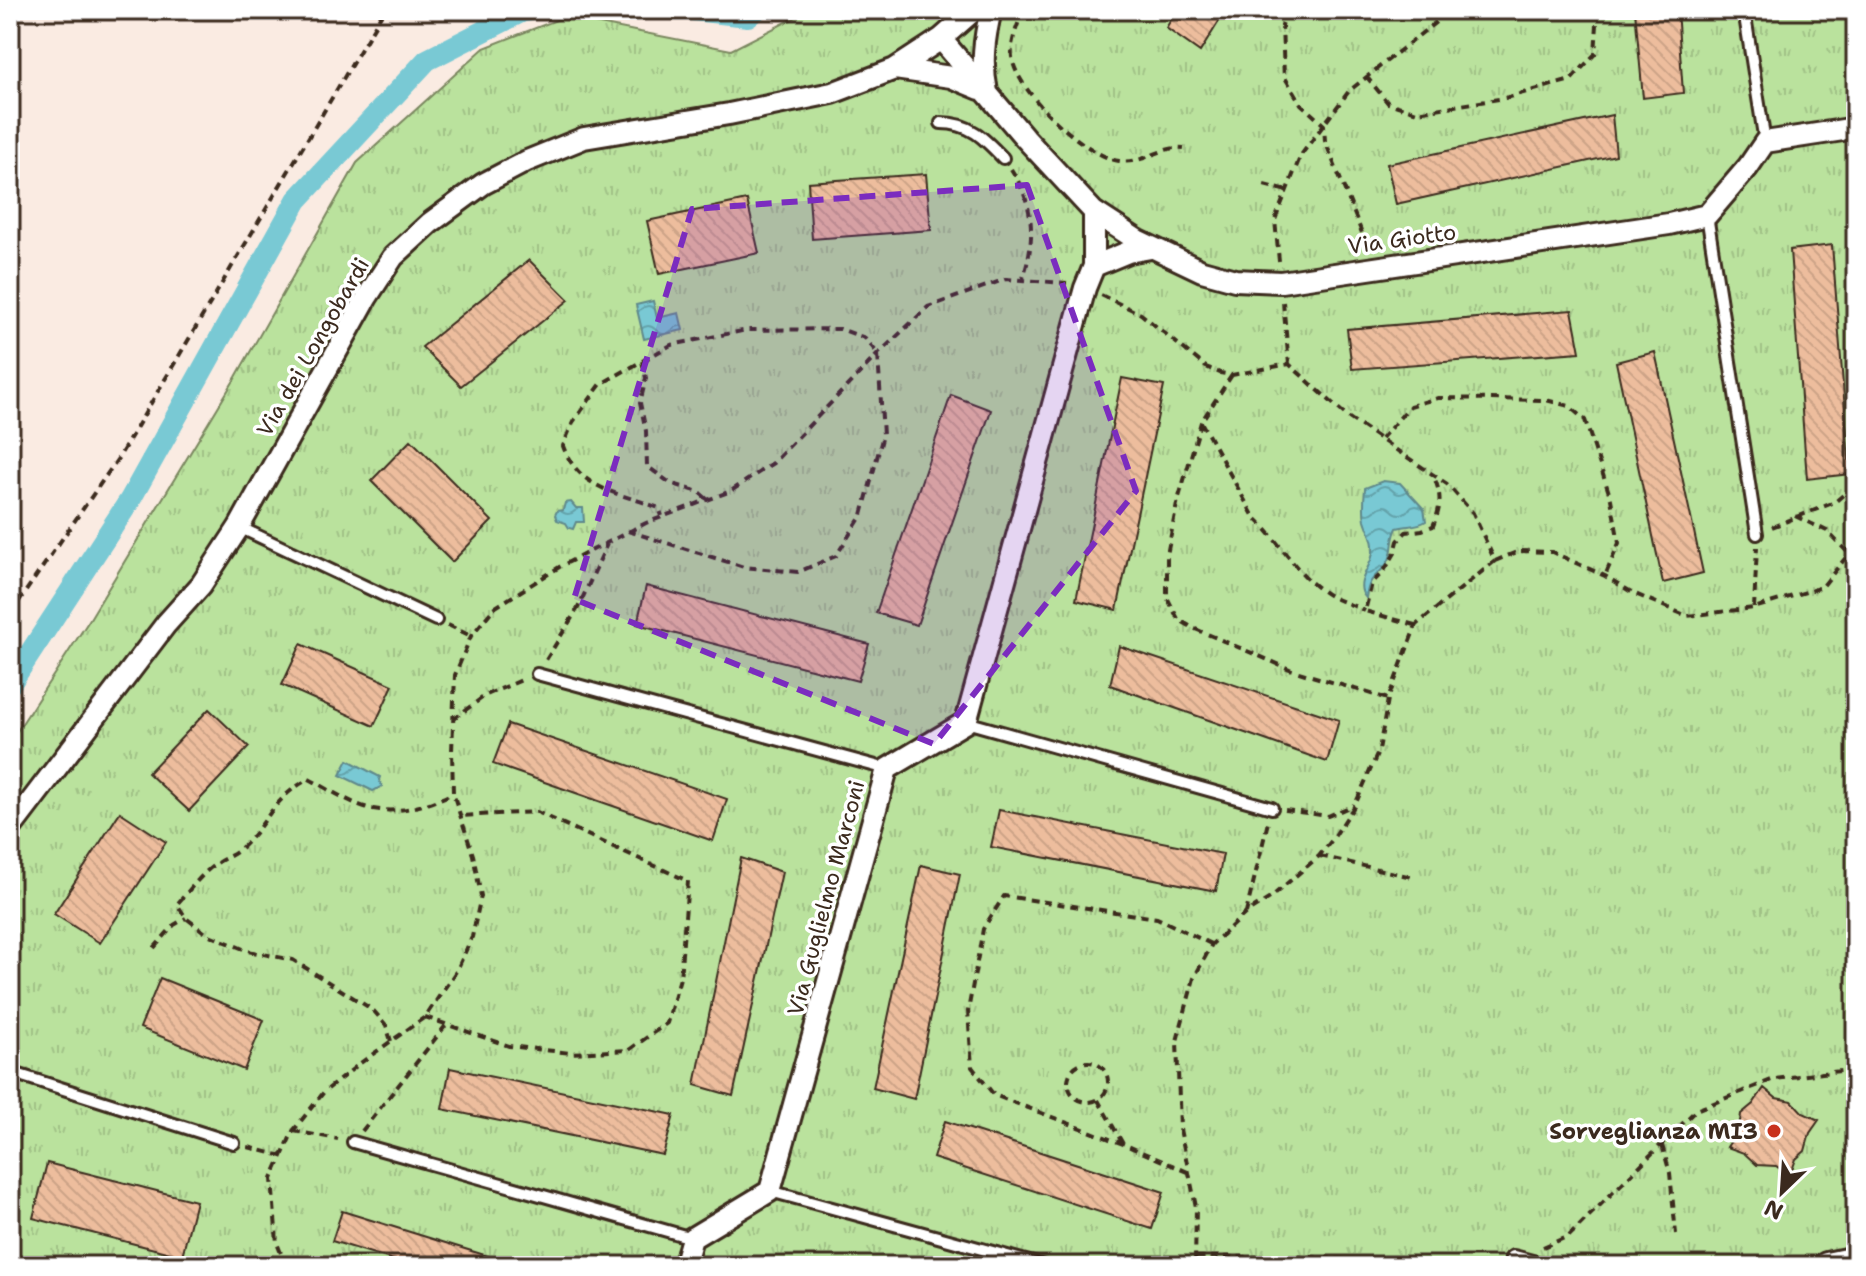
<svg xmlns="http://www.w3.org/2000/svg" width="1866" height="1276" font-family="'Shantell Sans',sans-serif">
	<defs>
		<pattern id="park-tufts" width="24" height="20" patternUnits="userSpaceOnUse" patternTransform="scale(2)"><rect width="24" height="20" fill="#bae29d"/><path d="M3 7l-1-3M5 7V3M7 7l1-3M15 17l-1-3M17 17v-4M19 17l1-3" fill="none" stroke="#a1c287"/></pattern>
		<pattern id="water-waves" width="16" height="10" patternUnits="userSpaceOnUse" patternTransform="scale(2)"><rect width="16" height="10" fill="#79c9d4"/><path d="M0 5q4-4 8 0t8 0" fill="none" stroke="#64a3ab"/></pattern>
		<pattern id="building-back-hatch" width="6" height="6" patternUnits="userSpaceOnUse" patternTransform="scale(2)"><rect width="6" height="6" fill="#edbd9d"/><path d="M-1 5l2 2M0 0l6 6M5-1l2 2" fill="none" stroke="#cca387"/></pattern>
	</defs>
	<rect width="100%" height="100%" fill="#faebe2"/>
	<filter id="ink" filterUnits="userSpaceOnUse"><feTurbulence type="fractalNoise" baseFrequency=".0125" numOctaves="2"/><feDisplacementMap in="SourceGraphic" scale="16" xChannelSelector="R" yChannelSelector="G"/><feConvolveMatrix kernelMatrix="1 2 1 2 8 2 1 2 1" color-interpolation-filters="sRGB"/></filter>
	<g filter="url(#ink)">
		<path fill="url(#park-tufts)" stroke="#7a865e" stroke-width="2" d="M810,10H1856V1266H10V742L88,622L236,377L357,163L484,48L564,17L731,50Z"/>
		<path fill="url(#water-waves)" stroke="#60898b" stroke-width="2" d="M653,301L657,318L679,313L683,330L644,339L636,305Z
			M1383,481L1400,483L1424,509L1426,521C1417,527 1407,525 1397,528C1391,539 1394,550 1389,560C1380,577 1369,573 1366,598C1354,585 1368,571 1372,557C1376,543 1369,533 1365,520C1363,510 1364,498 1365,488Z
			M571,502L576,508H583L584,522H576L573,529L569,528L566,523L557,520L555,515L557,511L563,510L565,503Z
			M348,760L380,777L379,780L382,786L373,791L340,775Z"/>
		<g fill="none" stroke-linecap="round" stroke-linejoin="round">
			<path stroke="#79c9d4" stroke-width="22" d="M693,10L748,16L756,10
				M10,684L130,500L297,200L427,60L523,11L530,10"/>
		</g>
		<path fill="url(#building-back-hatch)" stroke="#3b2a1e" stroke-width="2" d="M1177,10H1226L1200,52L1166,28Z
			M1635,10H1677L1683,93L1643,98Z
			M1612,115L1616,155L1396,204L1387,164Z
			M926,174L931,230L812,239L808,182Z
			M747,200L759,253L659,274L647,221Z
			M1832,245L1850,474L1807,479L1790,250Z
			M529,260L569,300L461,386L422,347Z
			M1572,310L1580,352L1352,369L1347,329Z
			M1655,352L1703,573L1663,583L1616,362Z
			M1122,378L1164,386L1117,610L1076,600Z
			M951,395L991,410L917,625L876,613Z
			M411,440L492,521L452,562L371,481Z
			M646,586L869,644L858,681L637,624Z
			M301,644L393,685L374,726L282,685Z
			M1119,646L1339,720L1327,762L1110,685Z
			M209,709L249,747L189,811L148,773Z
			M508,724L727,799L713,841L493,764Z
			M999,810L1223,854L1216,891L991,847Z
			M120,812L166,842L100,943L54,914Z
			M741,858L782,872L733,1096L695,1085Z
			M921,865L960,874L914,1099L873,1088Z
			M160,978L264,1020L244,1070L140,1028Z
			M450,1068L674,1115L663,1155L442,1109Z
			M1764,1088L1776,1098L1792,1101L1803,1113L1819,1120L1810,1133L1805,1151L1796,1159L1790,1176L1776,1166L1757,1165L1744,1153L1727,1147L1739,1129L1741,1114L1753,1104Z
			M945,1121L1164,1192L1152,1229L933,1158Z
			M47,1163L196,1201L182,1256L33,1218Z
			M342,1211L507,1262L506,1266H413L332,1241Z"/>
		<g fill="none" stroke-linecap="round" stroke-linejoin="round">
			<g stroke="#3b2a1e" stroke-width="16">
				<path id="service" d="M1744,10L1765,142
					M941,123C970,123 984,138 1003,158
					M1707,215L1757,534
					M239,527L436,620
					M537,674L887,769
					M966,722L1272,808
					M10,1072L234,1143
					M353,1142L692,1238
					M770,1191L1044,1266"/>
			</g>
			<g stroke="#3b2a1e" stroke-width="22">
				<path id="pedestrian" d="M1514,1259L1540,1266"/>
			</g>
			<g stroke="#3b2a1e" stroke-width="26">
				<path id="minor" d="M941,39L1026,139L1094,212L1137,240L1202,271L1235,280L1281,282L1669,224L1707,215L1748,167L1765,142L1856,128
					M895,69L951,77L980,89
					M987,92C981,63 984,39 991,10
					M1094,266L1128,252L1151,248
					M10,829L166,624L201,585L239,527L367,297L393,257L430,223L483,184L527,161L584,138L729,114L832,93L895,69L941,39L974,10
					M684,1266L692,1238L770,1191L887,769L966,722L1085,288L1094,266V212"/>
			</g>
			<g stroke="#3b2a1e" stroke-width="32">
				<path id="tertiary" d="M1827,1266L1856,1260"/>
			</g>
			<path stroke="#3b2a1e" stroke-width="4" stroke-dasharray="8 6" stroke-linecap="butt" d="M1023,10C1018,25 1010,41 1012,57C1016,92 1086,156 1119,161C1143,165 1162,145 1184,148
				M1288,10L1282,25L1284,76L1301,104L1324,125L1325,141L1362,233
				M1366,76L1388,103L1417,112L1505,98L1571,80L1595,54L1598,10
				M1011,169C1035,206 1036,240 1022,281
				M1264,185L1287,191
				M1279,261L1275,220L1301,155L1349,91L1451,10
				M1101,295L1141,314L1206,367L1220,373L1232,375L1289,364L1349,418L1447,484L1473,513L1495,561L1416,625L1388,699L1379,750L1355,805L1332,840L1319,856L1270,898L1246,913L1212,944L1194,978L1177,1041L1180,1129L1196,1207L1195,1266
				M1283,302L1289,364
				M642,361L646,378L640,403L646,431L647,466L670,483L699,492L707,499
				M1232,375L1201,422L1177,504L1167,555V597L1178,619L1193,628L1292,670L1388,699
				M1201,422L1254,517C1280,541 1298,578 1330,596C1341,602 1354,605 1365,611
				M1381,439L1410,406L1438,398L1546,400L1569,406L1585,420L1611,499L1619,543L1605,576
				M1795,516L1827,531L1856,561
				M1772,527L1835,502L1856,484
				M628,531L744,567L798,572L836,556L862,515L883,435L878,354L865,338L840,329L747,330L671,345L601,384L573,422L563,446C580,492 620,492 659,508L662,516
				M1495,561L1519,551L1552,552L1605,576L1633,593L1687,616L1754,608L1822,587L1856,545
				M1754,608L1757,547
				M10,614L119,457L384,10
				M448,625L471,636
				M1415,625L1365,611L1372,583L1384,571L1395,553L1398,541L1406,532L1422,530L1433,526C1441,507 1442,496 1434,477
				M546,660L578,608L607,544
				M453,719L486,695L522,680
				M1285,810L1328,816L1354,805
				M1320,856L1412,877
				M1246,913L1268,822
				M154,948L174,925L186,918
				M425,1017L509,1046L571,1053L629,1050L667,1023L680,978L688,881L537,812L460,816
				M391,1041L386,1025L373,1010L293,960L248,951L207,934L186,918L177,904C189,891 202,873 217,863C224,858 232,856 239,850C268,824 271,799 309,779C327,788 354,806 373,809C400,814 429,805 453,793
				M1068 1082a20 20 0 1 1 40 0a20 20 0 1 1-40 0Z
				M1098,1100L1123,1144
				M293,1131L338,1139
				M362,1131L447,1024
				M1662,1145L1670,1173L1676,1234
				M248,1147L282,1156
				M1188,1172L1123,1144L994,1095L972,1067L968,1011L983,929L1004,896L1157,918L1211,944
				M1543,1247L1569,1236L1696,1110L1774,1079L1856,1069
				M286,1266L277,1243L272,1179L293,1131L324,1092L359,1064L425,1017L457,970L472,937L481,896L473,855L453,793L452,751L455,675L471,636L494,608L561,566L646,523L731,491L773,463L878,354L928,307L1006,279L1067,283
				M1170,1266L1197,1257H1306L1443,1265L1498,1264"/>
			<use href="#service" stroke="#fff" stroke-width="10"/>
			<use href="#pedestrian" stroke="#fff" stroke-width="16"/>
			<use href="#minor" stroke="#fff" stroke-width="20"/>
			<use href="#tertiary" stroke="#fff" stroke-width="26"/>
		</g>
	</g>
	<path fill="#7b2cbf" fill-opacity="0.2" stroke="#7b2cbf" stroke-width="6" stroke-dasharray="16 10" stroke-linejoin="round" d="M1027,185L1136,491L934,744L574,599L692,209Z"/>
	<circle fill="#c8321e" stroke="#fff" stroke-width="3" cx="1774" cy="1131" r="8"/>
	<g text-anchor="middle" dominant-baseline="central" stroke-width="7" stroke-linejoin="round" paint-order="stroke">
		<g font-size="22" fill="#3b2a1e" stroke="#fff">
			<text transform="translate(1402 239) rotate(-8)">Via Giotto</text>
			<text transform="translate(313 347) rotate(-60)">Via dei Longobardi</text>
			<text transform="translate(826 898) rotate(-75)">Via Guglielmo Marconi</text>
		</g>
		<g font-size="22" font-weight="bold" fill="#3b2a1e" stroke="#fff" text-anchor="end">
			<text x="1758" y="1131">Sorveglianza MI3</text>
		</g>
	</g>
	<rect width="1866" height="1276" fill="none" stroke="#fff" stroke-width="40"/>
	<rect x="20" y="20" width="1826" height="1236" fill="none" stroke="#3b2a1e" stroke-width="3" filter="url(#ink)"/>
	<g transform="translate(1782 1192) rotate(205)" stroke="#ffffff" stroke-width="6" paint-order="stroke">
	<path d="M0-6L14 30L0 20L-14 30Z" fill="#3b2a1e"/>
	<text y="-12" font-size="22" font-weight="bold" text-anchor="middle" fill="#3b2a1e">N</text>
	</g>
</svg>
